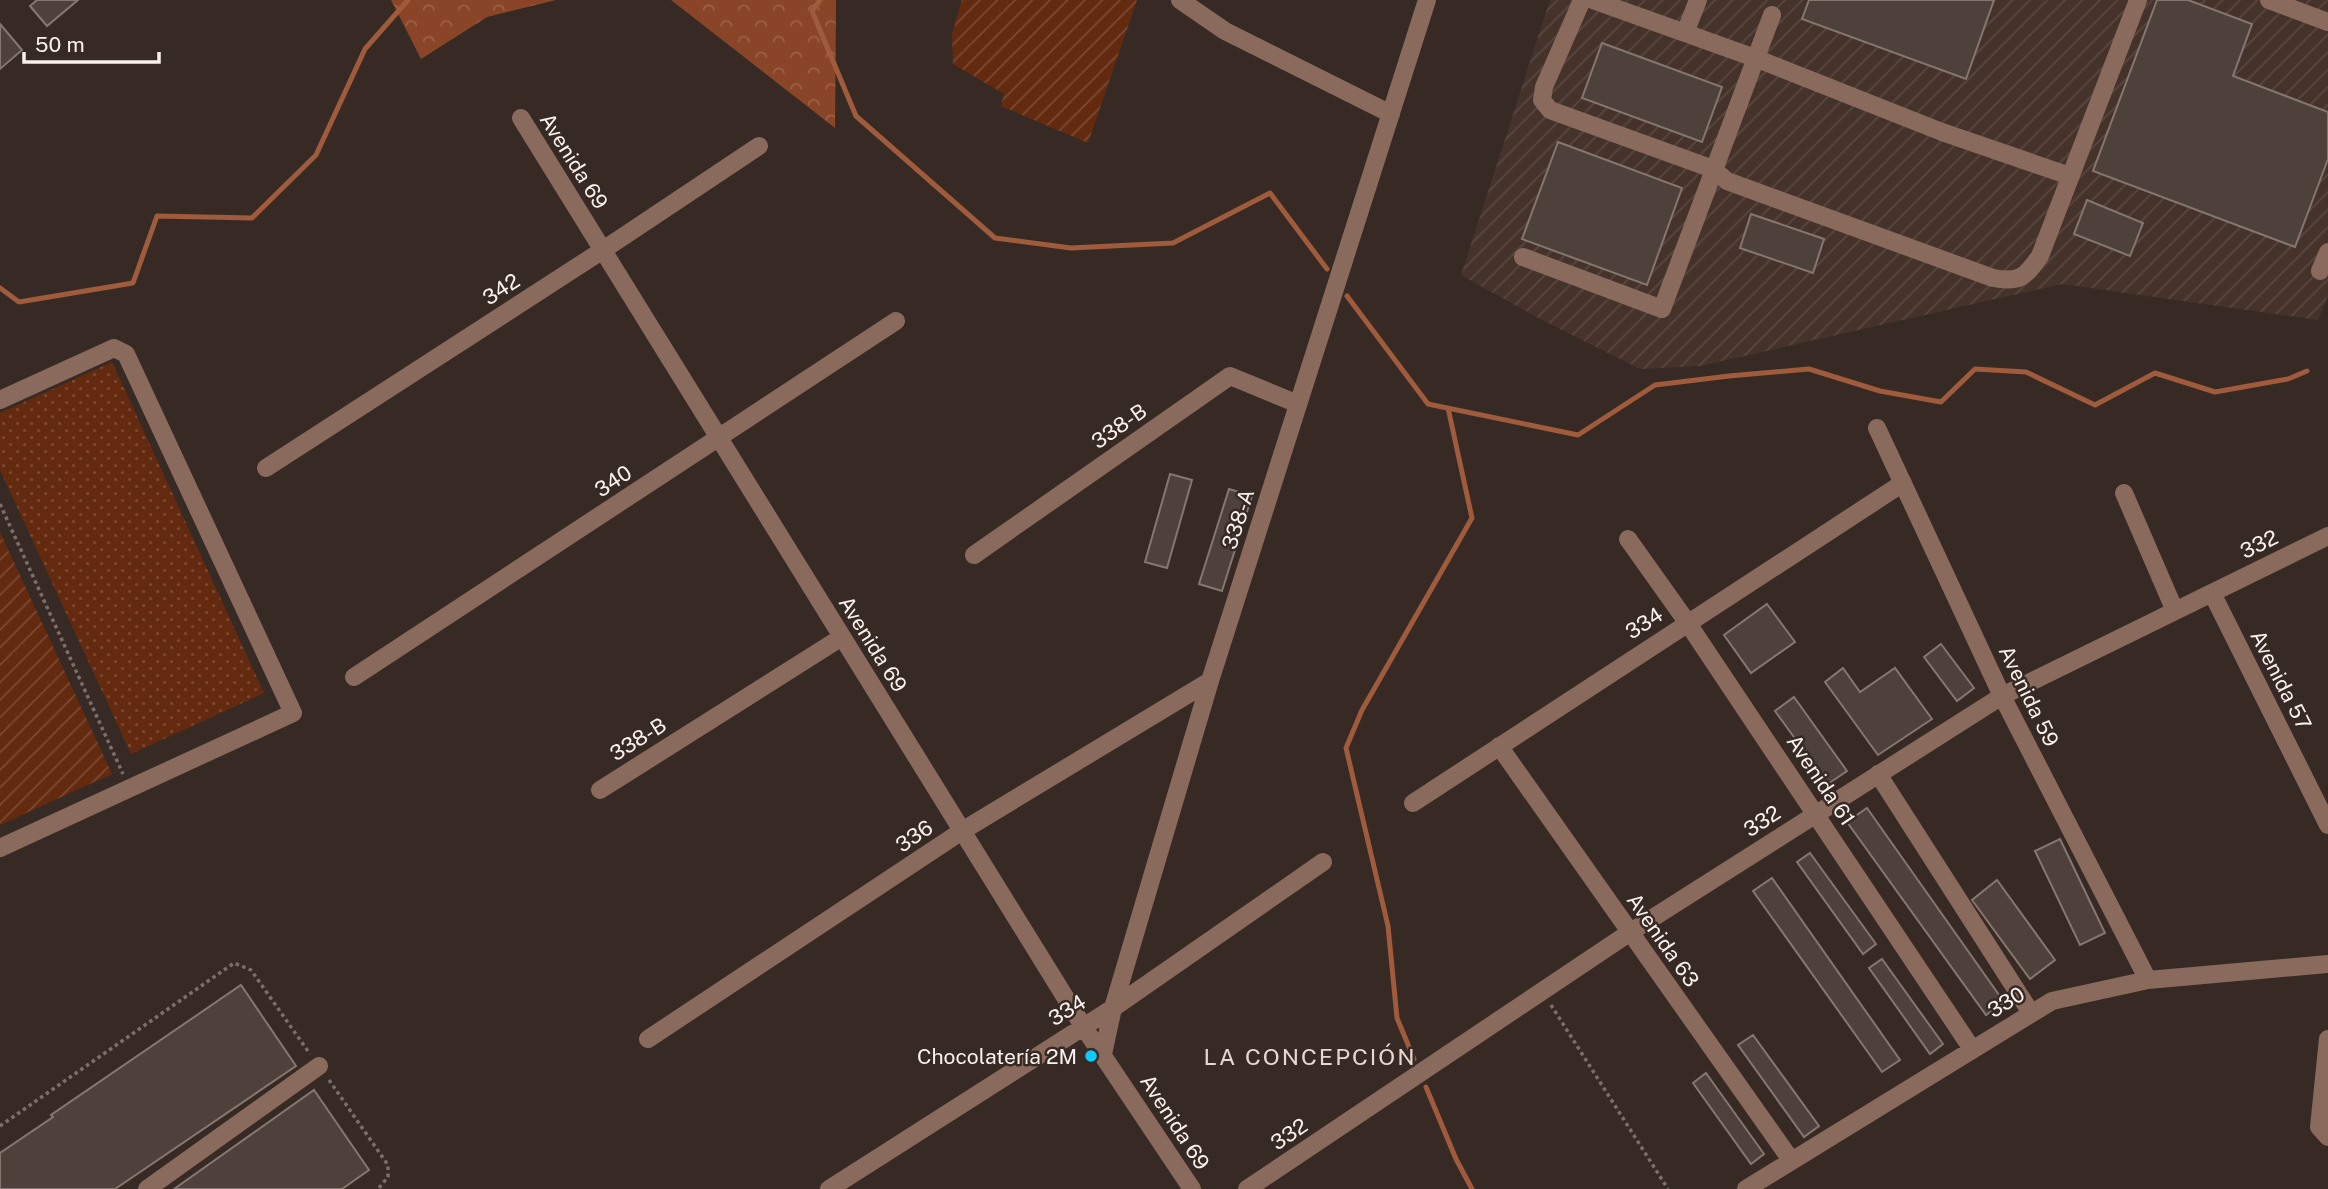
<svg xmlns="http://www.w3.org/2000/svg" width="2328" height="1189" font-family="'Public Sans',sans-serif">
	<defs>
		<pattern id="industrial-furrows" width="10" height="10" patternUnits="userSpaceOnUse" patternTransform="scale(1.75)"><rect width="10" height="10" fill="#45332b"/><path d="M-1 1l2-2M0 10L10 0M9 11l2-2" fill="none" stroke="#584740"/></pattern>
		<pattern id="grass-dots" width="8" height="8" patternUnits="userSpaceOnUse" patternTransform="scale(1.75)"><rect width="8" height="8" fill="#642a0f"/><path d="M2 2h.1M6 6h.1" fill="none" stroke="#7b4932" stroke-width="1.8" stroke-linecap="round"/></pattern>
		<pattern id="forest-crowns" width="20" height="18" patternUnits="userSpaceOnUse" patternTransform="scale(1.75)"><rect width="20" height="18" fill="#8a4528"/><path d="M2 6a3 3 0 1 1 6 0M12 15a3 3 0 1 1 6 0" fill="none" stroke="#9b6048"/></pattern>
		<pattern id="garden-furrows" width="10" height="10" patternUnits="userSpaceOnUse" patternTransform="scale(1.75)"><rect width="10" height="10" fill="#642a0f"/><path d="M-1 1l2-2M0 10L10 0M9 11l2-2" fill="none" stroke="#7b4932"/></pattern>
	</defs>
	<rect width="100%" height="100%" fill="#372a25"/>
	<path fill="url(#industrial-furrows)" d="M1550,0H2328V296L2318,320L2062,284L1700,366L1640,369L1540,319L1461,275Z"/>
	<path fill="url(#grass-dots)" d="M112,362L264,693L131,754L0,470V413Z"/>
	<path fill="url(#forest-crowns)" d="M391,0H556L487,17L421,59Z
		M671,0H836L835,128Z"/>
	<path fill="url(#garden-furrows)" d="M962,0H1137L1088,143L1001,106L1004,94L953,64L952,34Z
		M0,532L112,774L0,825Z"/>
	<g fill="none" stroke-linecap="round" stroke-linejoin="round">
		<path stroke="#a05a3c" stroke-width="5" d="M820,0L812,11L856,116L995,238L1071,248L1173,243L1270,193L1327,269
			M0,288L19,302L133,283L157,216L252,218L316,155L365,49L408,0
			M1347,296L1428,404L1578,435L1655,385L1729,376L1809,369L1880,391L1941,402L1975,369L2026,372L2095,405L2155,373L2215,392L2288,379L2307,371
			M1414,1059L1397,1018L1388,926L1346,748L1362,710L1472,518L1448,408
			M1426,1087L1456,1159L1472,1189"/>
	</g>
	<path fill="#4e403b" stroke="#857670" stroke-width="2" d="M37,0H78L47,26L30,6Z
		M1809,0H1994L1966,79L1802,19Z
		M2157,0H2188L2252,24L2233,76L2328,112V159L2295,247L2093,171Z
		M0,24L22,50L0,69Z
		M1602,43L1722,87L1702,142L1582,98Z
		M1558,142L1682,188L1647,285L1522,239Z
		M2087,200L2143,223L2130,256L2074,234Z
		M1751,214L1824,239L1813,273L1740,248Z
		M1170,474L1192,480L1167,568L1145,562Z
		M1229,489L1252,496L1222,591L1199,584Z
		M1767,604L1795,642L1751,673L1724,635Z
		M1941,644L1974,688L1957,701L1924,657Z
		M1843,668L1860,692L1895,668L1932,719L1878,755L1825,682Z
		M1794,697L1847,771L1828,784L1775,711Z
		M1867,808L2004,1002L1986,1015L1847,822Z
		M2060,839L2105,933L2080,945L2035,851Z
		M1810,853L1876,944L1863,954L1797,862Z
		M1772,878L1900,1060L1882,1072L1753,891Z
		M1997,880L2055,960L2030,979L1972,900Z
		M1882,959L1943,1044L1930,1054L1869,968Z
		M241,985L296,1066L115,1189H0V1153L53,1117L51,1115Z
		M1753,1035L1819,1126L1804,1137L1738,1045Z
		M1706,1073L1764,1154L1751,1164L1693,1083Z
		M314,1090L369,1170L342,1189H174Z"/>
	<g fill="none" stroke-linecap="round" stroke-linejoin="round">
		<path stroke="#7b6f6b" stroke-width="3.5" stroke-dasharray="3.5 3.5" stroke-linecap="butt" d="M0,504L123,774
			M1551,1005L1668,1189
			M329,1080L388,1165V1177L378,1189
			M0,1126L234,963L251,970L310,1054"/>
		<path stroke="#8a6a5d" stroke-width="18" d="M1180,0L1225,31L1391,114
			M1582,0L1544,87L1542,100L1550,110L1713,169L1727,181L1993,278C2020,283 2025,277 2040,256L2138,0
			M1593,0L1755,58L1942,132L2070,176
			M2269,0L2328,22
			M1685,33L1698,0
			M521,118L1083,1026L1192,1189
			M1523,257L1662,309L1772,15
			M2320,271L2328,252
			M0,400L114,348L126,354L293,713L0,848
			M1877,428L2002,696L2148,980
			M266,468L603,250L759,146
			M2124,493L2175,611
			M1628,539L1687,622L1972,1049
			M974,555L1230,376L1298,404
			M2212,593L2328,825
			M354,677L896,321
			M1499,746L1791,1160
			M1878,774L2031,1013
			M600,790L842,637
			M1413,803L1903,483
			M648,1039L962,831L1210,681
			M2328,1039L2319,1127L2328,1137
			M1103,1054L1113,1008L1210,681L1427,0
			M147,1189L319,1066
			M829,1189L1113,1008L1323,862
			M1247,1189L1629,933L2002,696L2328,536
			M1746,1189L2052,1001L2148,980L2328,964"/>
	</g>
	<circle fill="#0ccafa" stroke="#372a25" stroke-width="2.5" cx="1091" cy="1056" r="7"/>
	<g text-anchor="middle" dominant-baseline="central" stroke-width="5" stroke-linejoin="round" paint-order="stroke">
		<g font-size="21" fill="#faf1ee" stroke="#372a25">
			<text transform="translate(574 161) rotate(58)">Avenida 69</text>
			<text transform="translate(501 289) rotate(-33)">342</text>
			<text transform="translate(1119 426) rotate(-35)">338-B</text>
			<text transform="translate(613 481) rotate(-33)">340</text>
			<text transform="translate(1238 519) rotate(-72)">338-A</text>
			<text transform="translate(2259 544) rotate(-26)">332</text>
			<text transform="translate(1644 623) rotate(-33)">334</text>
			<text transform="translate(873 644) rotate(58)">Avenida 69</text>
			<text transform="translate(2281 680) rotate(63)">Avenida 57</text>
			<text transform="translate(2029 696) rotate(64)">Avenida 59</text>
			<text transform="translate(638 739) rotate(-32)">338-B</text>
			<text transform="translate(1821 780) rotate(56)">Avenida 61</text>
			<text transform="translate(1762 821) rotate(-33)">332</text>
			<text transform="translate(914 836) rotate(-34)">336</text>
			<text transform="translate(1663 940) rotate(55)">Avenida 63</text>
			<text transform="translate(2006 1002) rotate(-31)">330</text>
			<text transform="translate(1067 1010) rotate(-32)">334</text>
			<text transform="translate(1175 1122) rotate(57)">Avenida 69</text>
			<text transform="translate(1289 1134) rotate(-34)">332</text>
		</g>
		<g font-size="21" fill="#faf1ee" stroke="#372a25" text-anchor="end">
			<text x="1077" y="1056">Chocolatería 2M</text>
		</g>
		<g font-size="23" letter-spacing="2" fill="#e8d7d1" stroke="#372a25">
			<text x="1310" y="1056">LA CONCEPCIÓN</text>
		</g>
	</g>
	<path d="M24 52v10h135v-10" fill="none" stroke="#faf1ee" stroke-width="3.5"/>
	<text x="35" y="52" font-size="21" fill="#faf1ee" stroke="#372a25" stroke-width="5" paint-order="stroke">50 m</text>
</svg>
